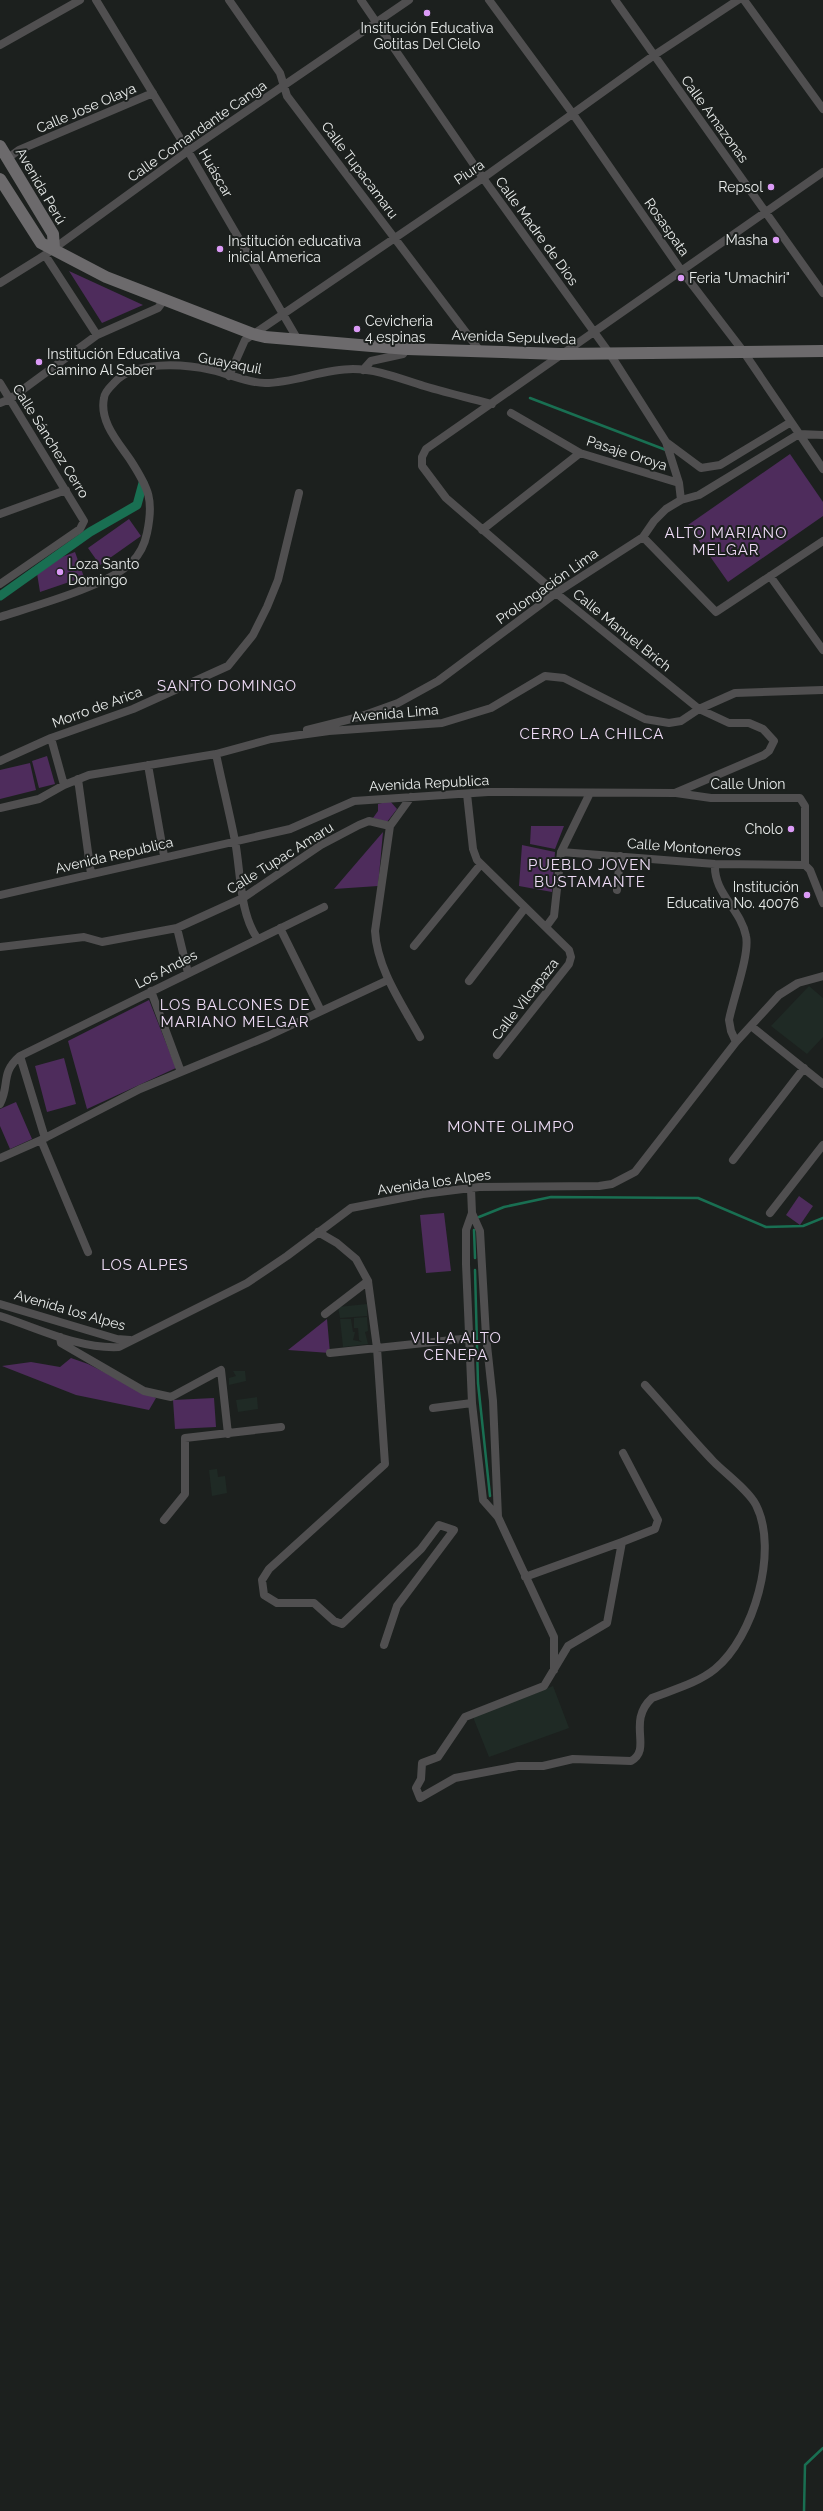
<svg xmlns="http://www.w3.org/2000/svg" width="823" height="2511" font-family="Raleway,sans-serif">
	<rect width="100%" height="100%" fill="#1c201e"/>
	<path fill="#1f2a25" d="M809,986L823,998V1037L807,1054L771,1026Z
		M367,1304V1316L340,1318L338,1307Z
		M367,1317L368,1331L365,1332L368,1344L343,1347L340,1319H351L353,1332H355L353,1340L362,1342L359,1340L358,1328H354V1318Z
		M233,1371H245L246,1381L229,1385V1378L236,1376Z
		M257,1397L258,1409L238,1412L236,1400Z
		M217,1469L218,1477L225,1476L227,1493L212,1496L209,1470Z
		M553,1686L569,1728L489,1757L473,1717Z"/>
	<path fill="#4e2c5c" d="M69,271L143,305L102,323Z
		M790,454L823,502V516L728,582L688,525Z
		M129,519L141,536L100,565L88,548Z
		M75,552L84,577L40,592L36,567Z
		M47,756L55,784L39,788L32,761Z
		M30,763L36,790L0,799V770Z
		M390,801L397,809L387,822L373,818L378,811V804Z
		M531,826H564L555,849L530,844Z
		M383,832L378,886L334,889Z
		M522,845L555,852L552,892L519,886Z
		M149,1000L176,1068L87,1109L68,1041Z
		M64,1058L76,1104L47,1112L35,1066Z
		M16,1102L32,1139L10,1149L0,1126V1109Z
		M799,1196L813,1206L800,1225L786,1215Z
		M444,1213L451,1271L426,1273L420,1215Z
		M327,1319L330,1353L288,1350Z
		M71,1358L88,1364L156,1398L149,1410L76,1395L2,1366L31,1362L60,1367Z
		M214,1398L216,1427L175,1429L173,1400Z"/>
	<g fill="none" stroke-linecap="round" stroke-linejoin="round">
		<path stroke="#196f52" stroke-width="2.5" d="M530,398L666,450
			M479,1217L504,1207L551,1197L698,1198L766,1227L803,1226L823,1218
			M474,1230L475,1258
			M475,1270L478,1383L490,1496
			M804,2511L805,2465L823,2448"/>
		<path stroke="#196f52" stroke-width="9" d="M0,596L90,532L137,505L143,483"/>
		<path stroke="#504f50" stroke-width="8" d="M96,0L188,151L298,340
			M229,0L280,73L287,96L480,351
			M361,0L483,178L610,354L666,442L679,483
			M489,0L573,114L681,270L743,351L823,469
			M615,0L823,293
			M744,0L823,109
			M0,45L80,0
			M8,158L19,150L153,93
			M45,255L97,335
			M0,283L45,255L188,151L409,0
			M363,370L371,361L403,354L407,349
			M229,376L245,340L483,178L653,56L738,0
			M0,383L84,521L80,529L0,584
			M0,403L10,399L97,335L158,308L164,300
			M511,413L580,453L679,483L681,500
			M666,442L701,468L720,465L791,422
			M0,514L66,490
			M482,530L580,453
			M643,537L716,612L823,541
			M770,576L823,650
			M0,617C34,606 108,586 132,562C140,554 145,543 147,533C154,500 149,489 131,461C119,443 99,422 104,398C104,393 110,387 114,383C134,360 184,364 212,370C230,374 247,383 265,383C295,383 322,369 353,369C377,369 401,379 424,386C447,393 469,398 492,404
			M307,730L359,717L398,703L438,681L556,593L643,537L654,521L666,509L681,500L699,495L799,434L823,435
			M51,738L64,785
			M216,754C222,783 229,811 235,841C241,872 239,911 257,938
			M0,761L51,738L133,709L228,666L253,635L267,607L278,580L299,493
			M148,765L164,856
			M78,779L91,874
			M676,793L711,798H800L805,806V865
			M467,794L473,849L477,860L569,950L571,957L569,964L497,1055
			M0,808L39,799L64,785L89,775L216,754L271,739L329,731L442,723L491,708L545,676L564,678L645,719L669,723L681,721L699,709L735,693L823,690
			M390,826L375,931C377,969 402,1004 420,1037
			M390,826L411,797
			M561,852L715,864L805,865
			M715,864C713,893 741,909 746,936C750,954 733,999 729,1020L731,1031L736,1042
			M805,865L810,870L823,903
			M617,890L620,856
			M0,895L290,829L354,801L488,792L675,793L764,755L769,751L774,741L763,729L749,723H729L699,709L556,593L446,498L422,466V457L426,449L823,172
			M546,927L554,916L561,852L590,793
			M177,928L188,973
			M280,928L321,1011
			M414,946L481,864
			M0,947L84,937L102,942L177,928L243,898L321,845L359,825L369,821L390,826
			M469,981L525,908
			M151,991L181,1072
			M751,1026L823,1084
			M20,1056L45,1138
			M0,1104C10,1085 0,1073 20,1056L324,907
			M41,1140L88,1252
			M0,1158L41,1140L140,1089L268,1036L388,980
			M733,1160L804,1068
			M471,1189L472,1213L466,1230V1264L472,1403L483,1500L498,1517L554,1637V1670
			M472,1213L480,1231L486,1336L493,1401L498,1517
			M770,1213L823,1145
			M318,1232L337,1243L356,1259L368,1281L377,1348L385,1464L269,1569L262,1580L264,1595L277,1603H314L334,1621L342,1624L421,1549L439,1525L454,1530L397,1606L384,1645
			M0,1304L117,1339L130,1340
			M325,1314L368,1281
			M0,1316C38,1328 78,1349 119,1347L247,1283L287,1256L351,1208L423,1194L479,1187L599,1186L612,1184L635,1172L736,1042L779,995L798,983L823,976
			M60,1337L61,1343L144,1391L171,1397L221,1370L228,1434
			M330,1353L471,1338
			M433,1408L472,1403
			M164,1520L185,1494V1438L281,1427
			M622,1542L655,1529L658,1520L623,1453
			M525,1577L622,1542L607,1623L568,1646L544,1686L465,1717L438,1757L422,1763L421,1779L416,1788L420,1798L455,1778L518,1766H543L573,1759L631,1761C653,1749 626,1722 652,1698C672,1690 698,1683 715,1669C754,1637 779,1550 756,1505C749,1491 725,1473 714,1462C690,1437 668,1410 645,1385"/>
		<path stroke="#6c6a6c" stroke-width="12" d="M0,146L53,234L54,249
			M0,179L41,243L106,277L253,334L265,337L407,349L560,354L823,351"/>
	</g>
	<g fill="#db9af6" stroke="#1c201e" stroke-width="1.5">
		<circle cx="427" cy="13" r="4"/>
		<circle cx="771" cy="187" r="4"/>
		<circle cx="776" cy="240" r="4"/>
		<circle cx="220" cy="249" r="4"/>
		<circle cx="681" cy="278" r="4"/>
		<circle cx="357" cy="329" r="4"/>
		<circle cx="39" cy="362" r="4"/>
		<circle cx="60" cy="572" r="4"/>
		<circle cx="791" cy="829" r="4"/>
		<circle cx="807" cy="895" r="4"/>
	</g>
	<g text-anchor="middle" dominant-baseline="central" stroke-width="4" stroke-linejoin="round" paint-order="stroke">
		<g font-size="14" fill="#e9eceb" stroke="#1c201e" text-anchor="start">
			<text x="427" y="28" text-anchor="middle">Institución Educativa<tspan x="427" dy="16">Gotitas Del Cielo</tspan></text>
			<text x="763" y="187" text-anchor="end">Repsol</text>
			<text x="768" y="240" text-anchor="end">Masha</text>
			<text x="228" y="241">Institución educativa<tspan x="228" dy="16">inicial America</tspan></text>
			<text x="689" y="278">Feria "Umachiri"</text>
			<text x="365" y="321">Cevicheria<tspan x="365" dy="16">4 espinas</tspan></text>
			<text x="47" y="354">Institución Educativa<tspan x="47" dy="16">Camino Al Saber</tspan></text>
			<text x="68" y="564">Loza Santo<tspan x="68" dy="16">Domingo</tspan></text>
			<text x="783" y="829" text-anchor="end">Cholo</text>
			<text x="799" y="887" text-anchor="end">Institución<tspan x="799" dy="16">Educativa No. 40076</tspan></text>
		</g>
		<g font-size="14" fill="#e9eceb" stroke="#1c201e">
			<text transform="translate(86 108) rotate(-23)">Calle Jose Olaya</text>
			<text transform="translate(715 119) rotate(54)">Calle Amazonas</text>
			<text transform="translate(197 131) rotate(-35)">Calle Comandante Canga</text>
			<text transform="translate(360 170) rotate(53)">Calle Tupacamaru</text>
			<text transform="translate(469 172) rotate(-34)">Piura</text>
			<text transform="translate(216 173) rotate(60)">Huáscar</text>
			<text transform="translate(41 186) rotate(60)">Avenida Perú</text>
			<text transform="translate(667 227) rotate(55)">Rosaspata</text>
			<text transform="translate(537 231) rotate(54)">Calle Madre de Dios</text>
			<text transform="translate(514 337) rotate(2)">Avenida Sepulveda</text>
			<text transform="translate(230 363) rotate(11)">Guayaquil</text>
			<text transform="translate(51 441) rotate(58)">Calle Sánchez Cerro</text>
			<text transform="translate(627 453) rotate(18)">Pasaje Oroya</text>
			<text transform="translate(547 586) rotate(-35)">Prolongación Lima</text>
			<text transform="translate(622 630) rotate(39)">Calle Manuel Brich</text>
			<text transform="translate(97 707) rotate(-20)">Morro de Arica</text>
			<text transform="translate(395 713) rotate(-5)">Avenida Lima</text>
			<text transform="translate(429 783) rotate(-3)">Avenida Republica</text>
			<text x="748" y="784">Calle Union</text>
			<text transform="translate(684 847) rotate(4)">Calle Montoneros</text>
			<text transform="translate(114 855) rotate(-13)">Avenida Republica</text>
			<text transform="translate(280 858) rotate(-32)">Calle Tupac Amaru</text>
			<text transform="translate(166 969) rotate(-27)">Los Andes</text>
			<text transform="translate(525 999) rotate(-52)">Calle Vilcapaza</text>
			<text transform="translate(434 1182) rotate(-8)">Avenida los Alpes</text>
			<text transform="translate(70 1310) rotate(16)">Avenida los Alpes</text>
		</g>
		<g font-size="15" letter-spacing="1" fill="#efdcf7" stroke="#1c201e">
			<text x="726" y="533">ALTO MARIANO<tspan x="726" dy="17">MELGAR</tspan></text>
			<text x="227" y="686">SANTO DOMINGO</text>
			<text x="592" y="734">CERRO LA CHILCA</text>
			<text x="590" y="865">PUEBLO JOVEN<tspan x="590" dy="17">BUSTAMANTE</tspan></text>
			<text x="235" y="1005">LOS BALCONES DE<tspan x="235" dy="17">MARIANO MELGAR</tspan></text>
			<text x="511" y="1127">MONTE OLIMPO</text>
			<text x="145" y="1265">LOS ALPES</text>
			<text x="456" y="1338">VILLA ALTO<tspan x="456" dy="17">CENEPA</tspan></text>
		</g>
	</g>
</svg>
